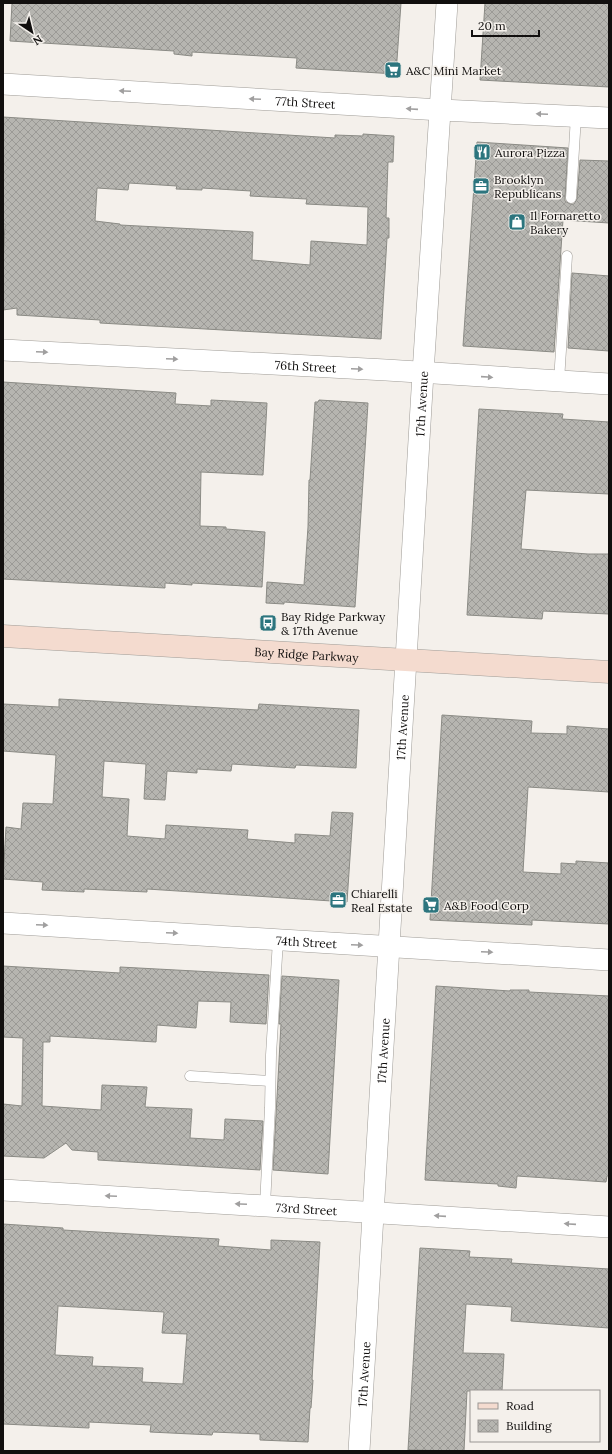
<svg xmlns="http://www.w3.org/2000/svg" width="612" height="1454" font-family="Lora,serif">
	<defs>
		<pattern id="building-cross-hatch" width="8" height="8" patternUnits="userSpaceOnUse"><rect width="8" height="8" fill="#b6b5b0"/><path d="M0 0l8 8M0 8l8-8" fill="none" stroke="#9b9a96"/></pattern>
	</defs>
	<rect width="100%" height="100%" fill="#f4f0eb"/>
	<path fill="url(#building-cross-hatch)" stroke="#8b8b85" fill-rule="evenodd" d="M12,3H401L396,74L296,68L297,58L192,52V56L174,54V51L10,41Z
		M485,3H609V87L480,80Z
		M3,117L335,138V135L363,136V134L394,136L393,162H388L386,218H389V238H387L381,339L100,323V320L17,315V308L3,310V263L5,224H3ZM129,183L177,186L176,189L202,190V188L251,191L250,196L307,199L306,204L368,207L367,245L311,241L310,265L252,260L253,232L120,225V224L95,221L97,188L128,190Z
		M477,142L568,148L565,198V201L570,204H574L577,199L580,160L609,161V223L563,220L554,352L463,346Z
		M572,273L609,276V351L568,348Z
		M3,382L176,393L175,404L211,406V400L267,403L263,475L201,472L200,526L226,527V529L265,532L262,587L192,583V585L165,583V588L3,579Z
		M319,400L368,403L355,607L284,602V604L266,603L267,582L304,585L308,527L309,480H310L315,402H318Z
		M479,409L563,414L562,419L609,422V494L526,490L521,549L588,554H609V614L543,611L542,619L467,615Z
		M59,699L258,710L259,704L359,710L356,768L296,765L295,768L232,764L231,771L197,769V773L167,771L165,800L144,799L146,764L104,761L102,797L129,799L127,836L165,839L166,825L248,830L247,839L295,843V834L330,836L332,812L353,813L347,902L147,889V892L84,889V892L42,890L43,882L3,879L6,827L21,829L23,803L53,804L56,755L3,751V704L59,707Z
		M442,715L532,721L531,733L567,734V726L609,729V792L528,787L523,872L561,874V863L576,864V861L609,863V924L532,920V925L430,920Z
		M3,966L120,973V967L269,975L266,1024L230,1022L231,1002L198,1001L196,1028L157,1025L156,1042L50,1036V1042H43L42,1106L101,1110L102,1085L147,1087L145,1107L192,1109L190,1138L224,1140L225,1119L263,1121L260,1170L98,1160V1152L72,1150L66,1143L44,1158L3,1156V1104L22,1106L23,1038L3,1037Z
		M282,976L339,980L328,1174L273,1170L281,1024H279Z
		M436,986L510,991V990H529V992L609,996V1176H607L606,1182L517,1176L516,1188L498,1186V1184L425,1180Z
		M3,1224L63,1228V1230L219,1239L218,1246L271,1250V1240L320,1242L312,1380H313L311,1408H310L308,1442L260,1440V1434L213,1432L212,1435L150,1432L151,1425L89,1422V1428L3,1424ZM58,1306L164,1312L162,1333L187,1334L183,1384L142,1382L143,1368L92,1366L93,1357L55,1355Z
		M420,1248L470,1251L469,1257L512,1259L511,1263L609,1269V1328L511,1321L512,1307L466,1304L463,1353L504,1354L502,1391H467L464,1451L408,1450Z"/>
	<g fill="none" stroke-linecap="round" stroke-linejoin="round">
		<g stroke="#9f9c97" stroke-width="11">
			<path id="service" d="M571,198L576,116
				M559,381L567,256
				M190,1076L270,1081
				M265,1205L270,1108L271,1055L278,940"/>
		</g>
		<g stroke="#9f9c97" stroke-width="22">
			<g id="minor">
				<path id="s1" d="M3,84L441,110L609,118"/>
				<path id="s2" d="M3,350L386,370L609,384"/>
				<path id="s3" d="M3,923L609,960"/>
				<path id="s4" d="M3,1190L609,1227"/>
				<path id="s5" d="M359,1451L423,373L447,3"/>
			</g>
		</g>
		<g stroke="#9f9c97" stroke-width="23">
			<g id="secondary">
				<path id="s6" d="M3,636L609,672"/>
			</g>
		</g>
		<use href="#service" stroke="#fff" stroke-width="10"/>
		<use href="#minor" stroke="#fff" stroke-width="21"/>
		<use href="#secondary" stroke="#f4dbcf" stroke-width="22"/>
	</g>
	<defs><path id="oneway-solid" d="M-6-.8H1V-3.2L6.5 0L1 3.2V.8H-6Z"/></defs>
	<g fill="#a09f9f">
		<use href="#oneway-solid" transform="translate(125 91) rotate(-177)"/>
		<use href="#oneway-solid" transform="translate(255 99) rotate(-177)"/>
		<use href="#oneway-solid" transform="translate(412 109) rotate(-176)"/>
		<use href="#oneway-solid" transform="translate(542 114) rotate(-178)"/>
		<use href="#oneway-solid" transform="translate(42 352) rotate(3)"/>
		<use href="#oneway-solid" transform="translate(172 359) rotate(3)"/>
		<use href="#oneway-solid" transform="translate(357 369) rotate(3)"/>
		<use href="#oneway-solid" transform="translate(487 377) rotate(4)"/>
		<use href="#oneway-solid" transform="translate(42 925) rotate(3)"/>
		<use href="#oneway-solid" transform="translate(172 933) rotate(3)"/>
		<use href="#oneway-solid" transform="translate(357 945) rotate(3)"/>
		<use href="#oneway-solid" transform="translate(487 952) rotate(3)"/>
		<use href="#oneway-solid" transform="translate(111 1196) rotate(-177)"/>
		<use href="#oneway-solid" transform="translate(241 1204) rotate(-177)"/>
		<use href="#oneway-solid" transform="translate(440 1216) rotate(-176)"/>
		<use href="#oneway-solid" transform="translate(570 1224) rotate(-176)"/>
	</g>
	<defs>
		<g id="supermarket-square" transform="scale(0.9)"><rect x="-9" y="-9" width="18" height="18" rx="4" fill="#2c757e" stroke="#f4f0eb"/><path d="M-6-5.5h2.5l.6 2H6L4.5 2H-2.5L-4.4-4H-6ZM-1.5 3.2a1.3 1.3 0 1 0 .1 0ZM3 3.2a1.3 1.3 0 1 0 .1 0Z" fill="#fff"/></g>
		<g id="restaurant-square" transform="scale(0.9)"><rect x="-9" y="-9" width="18" height="18" rx="4" fill="#2c757e" stroke="#f4f0eb"/><path d="M-5-6h1v4h1v-4h1v4h1v-4h1v5L-1.5 .5V6h-2V.5L-5-1ZM5-6V6H3V1.5H1.5Q1.5-4 5-6Z" fill="#fff"/></g>
		<g id="office-square" transform="scale(0.9)"><rect x="-9" y="-9" width="18" height="18" rx="4" fill="#2c757e" stroke="#f4f0eb"/><path d="M-6-3h4V-5.5h4V-3h4V5H-6ZM-1-4.5V-3h2v-1.5ZM-6 0V1H6V0Z" fill="#fff"/></g>
		<g id="shop-square" transform="scale(0.9)"><rect x="-9" y="-9" width="18" height="18" rx="4" fill="#2c757e" stroke="#f4f0eb"/><path d="M-5-2.5h2.3a2.7 3.5 0 0 1 5.4 0H5L5.5 6h-11ZM-1.5-2.5h3a1.5 2.3 0 0 0-3 0Z" fill="#fff"/></g>
		<g id="bus-square" transform="scale(0.9)"><rect x="-9" y="-9" width="18" height="18" rx="4" fill="#2c757e" stroke="#f4f0eb"/><path d="M-5-6H5V4H4V6H2V4H-2V6H-4V4H-5ZM-3.5-4V0h7V-4ZM-3.5 1.2v1.5H-2V1.2ZM2 1.2v1.5H3.5V1.2Z" fill="#fff"/></g>
	</defs>
	<g fill-rule="evenodd">
		<use href="#supermarket-square" x="393" y="70"/>
		<use href="#restaurant-square" x="482" y="152"/>
		<use href="#office-square" x="481" y="186"/>
		<use href="#shop-square" x="517" y="222"/>
		<use href="#bus-square" x="268" y="623"/>
		<use href="#office-square" x="338" y="900"/>
		<use href="#supermarket-square" x="431" y="905"/>
	</g>
	<g text-anchor="middle" dominant-baseline="central" stroke-width="3" stroke-linejoin="round" paint-order="stroke">
		<g font-size="12" fill="#110f0e" stroke="#f4f0eb" text-anchor="start">
			<text x="406" y="70">A&amp;C Mini Market</text>
			<text x="495" y="152">Aurora Pizza</text>
			<text x="494" y="179">Brooklyn<tspan x="494" dy="14">Republicans</tspan></text>
			<text x="530" y="215">Il Fornaretto<tspan x="530" dy="14">Bakery</tspan></text>
			<text x="281" y="616">Bay Ridge Parkway<tspan x="281" dy="14">&amp; 17th Avenue</tspan></text>
			<text x="351" y="893">Chiarelli<tspan x="351" dy="14">Real Estate</tspan></text>
			<text x="444" y="905">A&amp;B Food Corp</text>
		</g>
		<g font-size="12" fill="#110f0e" stroke="#f4f0eb">
			<text stroke="none"><textPath href="#s1" startOffset="303">77th Street</textPath></text>
			<text stroke="none"><textPath href="#s2" startOffset="303">76th Street</textPath></text>
			<text stroke="none"><textPath href="#s5" startOffset="1049">17th Avenue</textPath></text>
			<text stroke="none"><textPath href="#s6" startOffset="304">Bay Ridge Parkway</textPath></text>
			<text stroke="none"><textPath href="#s5" startOffset="725">17th Avenue</textPath></text>
			<text stroke="none"><textPath href="#s3" startOffset="304">74th Street</textPath></text>
			<text stroke="none"><textPath href="#s5" startOffset="401">17th Avenue</textPath></text>
			<text stroke="none"><textPath href="#s4" startOffset="304">73rd Street</textPath></text>
			<text stroke="none"><textPath href="#s5" startOffset="77">17th Avenue</textPath></text>
		</g>
	</g>
	<rect width="612" height="1454" fill="none" stroke="#110f0e" stroke-width="8"/>
	<rect x="470" y="1390" width="130" height="52" fill="#f4f0eb" stroke="#999693"/>
	<rect x="478" y="1403" width="20" height="6" fill="#f4dbcf" stroke="#999693"/>
	<text x="506" y="1410" font-size="12" fill="#110f0e">Road</text>
	<rect x="478" y="1420" width="20" height="12" fill="url(#building-cross-hatch)" stroke="#999693"/>
	<text x="506" y="1430" font-size="12" fill="#110f0e">Building</text>
	<g transform="translate(32 32) rotate(145)" stroke="#f4f0eb" stroke-width="3" paint-order="stroke">
	<path d="M0-3L7 15L0 10L-7 15Z" fill="#110f0e"/>
	<text y="-6" font-size="11" font-weight="bold" text-anchor="middle" fill="#110f0e">N</text>
	</g>
	<path d="M472 30v6h67v-6" fill="none" stroke="#110f0e" stroke-width="2"/>
	<text x="478" y="30" font-size="12" fill="#110f0e" stroke="#f4f0eb" stroke-width="3" paint-order="stroke">20 m</text>
</svg>
